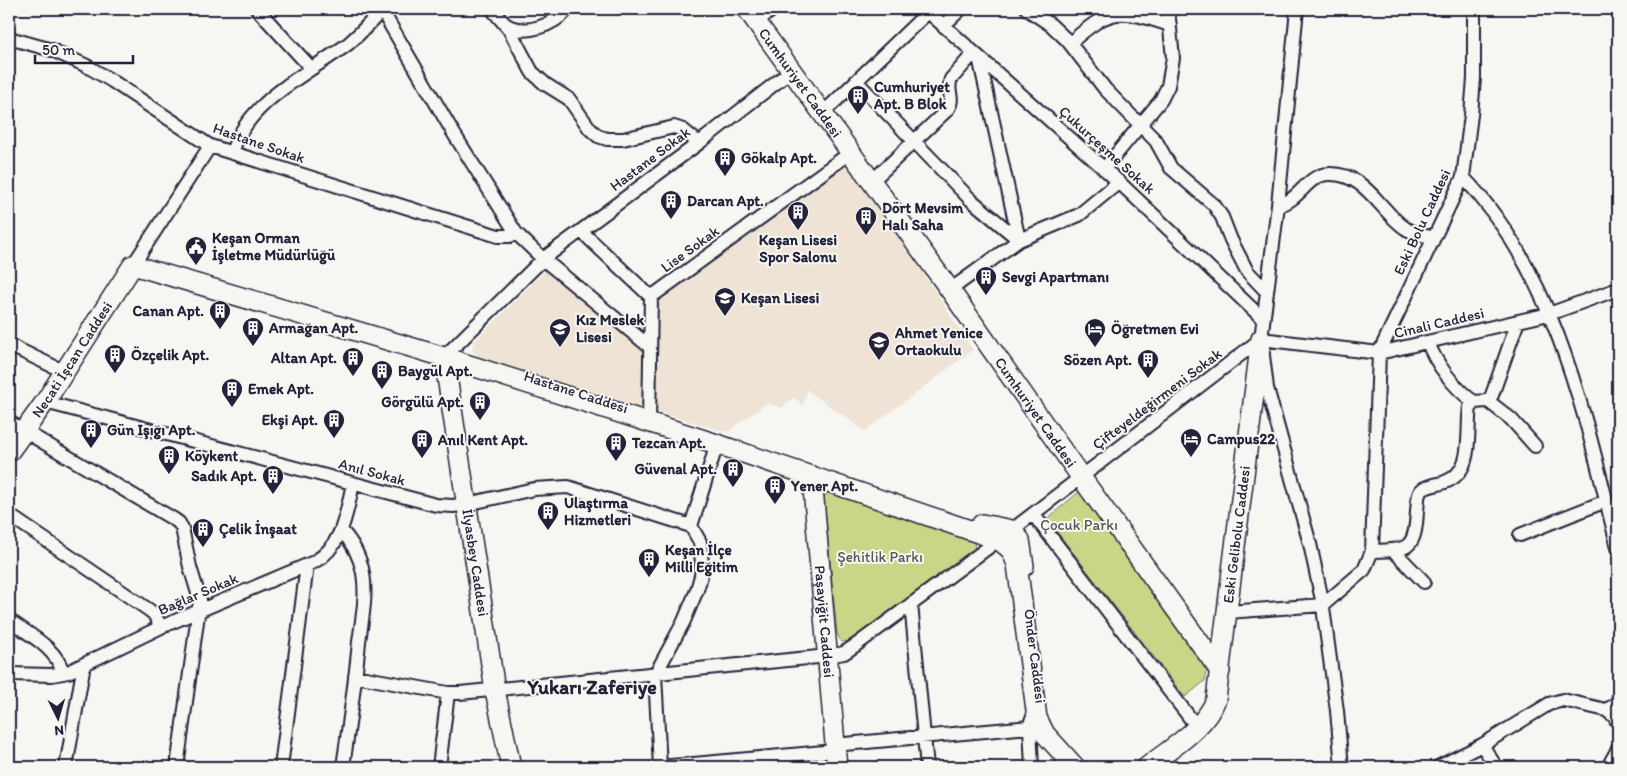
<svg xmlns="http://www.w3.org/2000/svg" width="1627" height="776" font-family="Itim,sans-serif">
	<rect width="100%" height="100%" fill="#f6f6f2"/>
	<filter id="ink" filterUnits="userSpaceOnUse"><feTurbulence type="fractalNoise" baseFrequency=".02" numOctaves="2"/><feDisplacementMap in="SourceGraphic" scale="10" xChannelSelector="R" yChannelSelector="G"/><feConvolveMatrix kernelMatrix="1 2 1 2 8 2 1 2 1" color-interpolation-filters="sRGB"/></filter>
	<g filter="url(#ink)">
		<path fill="#eee3d4" d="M846,161L918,265L973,350L865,431L807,390L803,406L793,397L782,408L767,403L727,432L655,411L659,298Z
			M548,268L644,347V409L480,358L473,352L472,348L475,341Z"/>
		<path fill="#cad588" stroke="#767c62" d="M1081,490L1207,666L1205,681L1185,697L1047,519Z
			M829,491L974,540L975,549L973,552L851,641L841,642L837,633L824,498Z"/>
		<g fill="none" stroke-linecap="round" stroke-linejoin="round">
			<g stroke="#22223b" stroke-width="16">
				<path id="street" d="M257,9L311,68
					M381,9L454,134L516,233L543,259L650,347
					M492,9L509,29L532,72L545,84L569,99L590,129L598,136L607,139H623L674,127L683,130L699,143
					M925,9L1119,182L1263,319
					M1027,9L1051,25L1068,41L1105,89L1156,141L1171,168L1214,205L1222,217L1231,240L1247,271L1267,292
					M1297,9L1278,205L1261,339L1267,388L1310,544L1322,600L1337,711L1342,767
					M756,21L774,9
					M505,24C525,37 554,25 568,9
					M943,26L961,9
					M9,38L52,50L87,66L112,81L210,146L498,236H510L516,233
					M1070,43C1111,7 1119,8 1170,25
					M979,57L1019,240
					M856,81L970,199L1019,240
					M822,114L928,12
					M232,153C246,102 309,73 348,44C361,33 372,21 383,9
					M1104,169L1161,100L1168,86L1173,58L1168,9
					M1463,177C1557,275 1586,421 1618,548
					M871,182L946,111C957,98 945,92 951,79L974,53
					M1278,205C1299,202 1307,174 1329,174C1366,173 1379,210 1405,228C1413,234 1424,235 1434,238
					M581,231L651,297
					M133,265L210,146
					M950,290L1019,240L1079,215L1119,182
					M1261,339L1379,353L1549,314L1618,289
					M1428,342C1435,363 1455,389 1474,402
					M9,345L65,372
					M444,357L543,259L699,143L791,71
					M1488,401L1511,419L1535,446
					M45,402L436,505L453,506L467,504L534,489L568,487L691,526
					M9,422L175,520L179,523L182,528L190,567L200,600L177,767
					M649,423L651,297L850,153
					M1033,514L1197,727
					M9,515L149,610L154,614L161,627
					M341,530C353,543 360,556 363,573C367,596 362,619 359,642C355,684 349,725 343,767
					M1520,535L1606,501
					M1393,550L1424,582
					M1372,551C1409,550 1415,550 1417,511C1418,505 1417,497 1420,492C1425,485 1438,485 1445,482C1475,471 1466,433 1470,407L1474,402L1488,401L1492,395L1518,321
					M911,604L927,767
					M1323,605L1364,570L1372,551L1379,353L1463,177L1471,115L1474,78V9
					M1228,612L1323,605
					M9,620C28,634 57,648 63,673
					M9,674L52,675L68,672L161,627L314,562C343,546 346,513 353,484
					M355,676L448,693H460L828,656L844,653L856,645L1012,530L1261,339
					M1606,710L1615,705L1618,700
					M1031,721L1030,727L1032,767
					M834,745L1030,727
					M1482,745L1496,767
					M66,767L84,664
					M281,767L307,565
					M439,767L448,693
					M660,767L655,675L684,621L697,590L701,576L702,564L700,542L691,526L717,444
					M660,767L835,751
					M1438,767L1482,745L1549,704L1563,700L1606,710L1614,716L1618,723
					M1608,767L1618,749"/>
			</g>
			<g stroke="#22223b" stroke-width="22">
				<g id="secondary">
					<path id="s1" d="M747,9L950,290L1081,477L1220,671"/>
					<path id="s2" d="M444,357L495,690L511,767"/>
					<path id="s3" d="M9,452L45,402L133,265L444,357L717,444L999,540L1011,550L1017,564L1037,718L1045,734L1075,767"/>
					<path id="s4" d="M812,476L837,767"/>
					<path d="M982,524L1012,530L1020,540L1024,566"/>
					<path id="s5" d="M1147,767C1171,748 1205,729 1216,699L1261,339"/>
				</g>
			</g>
			<use href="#street" stroke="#f6f6f2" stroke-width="12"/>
			<use href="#secondary" stroke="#f6f6f2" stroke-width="19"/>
		</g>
	</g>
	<defs>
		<g id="building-pin" transform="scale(1.125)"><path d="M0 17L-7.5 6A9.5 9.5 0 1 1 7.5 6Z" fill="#22223b" stroke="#f6f6f2"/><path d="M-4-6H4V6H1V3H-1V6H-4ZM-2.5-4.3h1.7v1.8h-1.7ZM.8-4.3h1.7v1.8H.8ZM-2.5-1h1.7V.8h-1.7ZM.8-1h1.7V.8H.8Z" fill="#fff"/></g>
		<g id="civic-pin" transform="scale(1.125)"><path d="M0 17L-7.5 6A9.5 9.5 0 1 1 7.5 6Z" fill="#22223b" stroke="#f6f6f2"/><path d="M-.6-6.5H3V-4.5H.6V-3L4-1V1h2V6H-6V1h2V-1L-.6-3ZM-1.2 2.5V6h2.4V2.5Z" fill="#fff"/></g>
		<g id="school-pin" transform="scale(1.125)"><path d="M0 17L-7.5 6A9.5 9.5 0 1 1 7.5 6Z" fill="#22223b" stroke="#f6f6f2"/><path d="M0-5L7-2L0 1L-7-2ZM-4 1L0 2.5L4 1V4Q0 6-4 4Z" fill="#fff"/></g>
		<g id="hotel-pin" transform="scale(1.125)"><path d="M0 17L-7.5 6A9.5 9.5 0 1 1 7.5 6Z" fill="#22223b" stroke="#f6f6f2"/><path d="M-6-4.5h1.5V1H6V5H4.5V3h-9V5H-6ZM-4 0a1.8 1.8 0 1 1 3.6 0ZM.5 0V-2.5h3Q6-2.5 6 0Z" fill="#fff"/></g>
	</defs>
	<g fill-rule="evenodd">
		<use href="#building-pin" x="858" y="96"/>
		<use href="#building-pin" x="725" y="158"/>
		<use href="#building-pin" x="671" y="201"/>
		<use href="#building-pin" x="798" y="212"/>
		<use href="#building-pin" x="866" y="217"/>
		<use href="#civic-pin" x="196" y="247"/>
		<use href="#building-pin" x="986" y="277"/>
		<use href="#school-pin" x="725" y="298"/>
		<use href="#building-pin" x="220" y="311"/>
		<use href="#building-pin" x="253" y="328"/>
		<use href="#school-pin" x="560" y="329"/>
		<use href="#hotel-pin" x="1095" y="329"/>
		<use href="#school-pin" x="879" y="342"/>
		<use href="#building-pin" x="115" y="355"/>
		<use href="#building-pin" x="353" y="358"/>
		<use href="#building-pin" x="1148" y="360"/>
		<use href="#building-pin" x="382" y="371"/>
		<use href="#building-pin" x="232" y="389"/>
		<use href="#building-pin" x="480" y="402"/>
		<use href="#building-pin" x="334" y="420"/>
		<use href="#building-pin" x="91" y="430"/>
		<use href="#hotel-pin" x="1191" y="439"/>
		<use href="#building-pin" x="422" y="440"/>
		<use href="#building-pin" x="616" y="443"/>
		<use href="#building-pin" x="169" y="456"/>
		<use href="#building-pin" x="733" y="469"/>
		<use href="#building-pin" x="273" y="476"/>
		<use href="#building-pin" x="775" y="486"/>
		<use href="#building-pin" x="548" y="512"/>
		<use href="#building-pin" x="203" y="529"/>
		<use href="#building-pin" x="649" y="559"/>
	</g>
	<g text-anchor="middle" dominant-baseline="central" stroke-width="4" stroke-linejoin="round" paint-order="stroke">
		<g font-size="15" fill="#22223b" stroke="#f6f6f2">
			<text stroke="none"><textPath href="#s1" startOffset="91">Cumhuriyet Caddesi</textPath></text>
			<text transform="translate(259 143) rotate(19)">Hastane Sokak</text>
			<text transform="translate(1107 150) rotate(42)">Çukurçeşme Sokak</text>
			<text transform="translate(650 159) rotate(-37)">Hastane Sokak</text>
			<text transform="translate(1422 222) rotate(-65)">Eski Bolu Caddesi</text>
			<text transform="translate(690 249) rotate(-36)">Lise Sokak</text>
			<text transform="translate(1439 323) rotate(-13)">Cinali Caddesi</text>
			<text stroke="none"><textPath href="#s3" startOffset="112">Necati İşcan Caddesi</textPath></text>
			<text transform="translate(576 392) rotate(18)">Hastane Caddesi</text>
			<text transform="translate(1157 399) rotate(-37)">Çifteyeldeğirmeni Sokak</text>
			<text stroke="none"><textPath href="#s1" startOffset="496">Cumhuriyet Caddesi</textPath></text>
			<text transform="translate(372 472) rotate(15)">Anıl Sokak</text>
			<text stroke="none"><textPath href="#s5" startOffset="264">Eski Gelibolu Caddesi</textPath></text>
			<text stroke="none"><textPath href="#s2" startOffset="208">İlyasbey Caddesi</textPath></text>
			<text transform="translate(198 594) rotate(-23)">Bağlar Sokak</text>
			<text stroke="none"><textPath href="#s4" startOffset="146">Paşayiğit Caddesi</textPath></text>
			<text transform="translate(1035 656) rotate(83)">Önder Caddesi</text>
		</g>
		<g font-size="15" font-weight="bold" fill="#22223b" stroke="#f6f6f2" text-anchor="start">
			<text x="874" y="87">Cumhuriyet<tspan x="874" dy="17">Apt. B Blok</tspan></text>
			<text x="741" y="158">Gökalp Apt.</text>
			<text x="687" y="201">Darcan Apt.</text>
			<text x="882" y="208">Dört Mevsim<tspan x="882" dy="17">Halı Saha</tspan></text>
			<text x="212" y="238">Keşan Orman<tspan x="212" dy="17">İşletme Müdürlüğü</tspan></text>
			<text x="798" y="240" text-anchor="middle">Keşan Lisesi<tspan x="798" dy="17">Spor Salonu</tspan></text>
			<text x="1002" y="277">Sevgi Apartmanı</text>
			<text x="741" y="298">Keşan Lisesi</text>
			<text x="204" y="311" text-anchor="end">Canan Apt.</text>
			<text x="576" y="320">Kız Meslek<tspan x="576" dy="17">Lisesi</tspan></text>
			<text x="269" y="328">Armağan Apt.</text>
			<text x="1111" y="329">Öğretmen Evi</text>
			<text x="895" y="333">Ahmet Yenice<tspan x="895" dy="17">Ortaokulu</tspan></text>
			<text x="131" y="355">Özçelik Apt.</text>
			<text x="337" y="358" text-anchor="end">Altan Apt.</text>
			<text x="1132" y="360" text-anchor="end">Sözen Apt.</text>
			<text x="398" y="371">Baygül Apt.</text>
			<text x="248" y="389">Emek Apt.</text>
			<text x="464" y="402" text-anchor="end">Görgülü Apt.</text>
			<text x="318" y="420" text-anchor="end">Ekşi Apt.</text>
			<text x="107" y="430">Gün Işığı Apt.</text>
			<text x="1207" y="439">Campus22</text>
			<text x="438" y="440">Anıl Kent Apt.</text>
			<text x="632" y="443">Tezcan Apt.</text>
			<text x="185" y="456">Köykent</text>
			<text x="717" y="469" text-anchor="end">Güvenal Apt.</text>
			<text x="257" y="476" text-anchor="end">Sadık Apt.</text>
			<text x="791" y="486">Yener Apt.</text>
			<text x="564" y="503">Ulaştırma<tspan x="564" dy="17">Hizmetleri</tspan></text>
			<text x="219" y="529">Çelik İnşaat</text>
			<text x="665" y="550">Keşan İlçe<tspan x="665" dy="17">Milli Eğitim</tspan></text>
		</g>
		<g font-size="15" fill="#545852" stroke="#f6f6f2">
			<text x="1079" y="525">Çocuk Parkı</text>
			<text x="880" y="557">Şehitlik Parkı</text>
		</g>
		<g font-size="20" font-weight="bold" fill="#22223b" stroke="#f6f6f2">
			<text x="592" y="687">Yukarı Zaferiye</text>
		</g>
	</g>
	<rect width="1627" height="776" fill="none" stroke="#f6f6f2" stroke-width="30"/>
	<rect x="15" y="15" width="1597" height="746" fill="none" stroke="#22223b" stroke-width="2" filter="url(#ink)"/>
	<g transform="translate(58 718) rotate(175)" stroke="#f6f6f2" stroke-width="4" paint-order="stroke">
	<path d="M0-4L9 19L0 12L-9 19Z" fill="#22223b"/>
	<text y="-8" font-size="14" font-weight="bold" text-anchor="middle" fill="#22223b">N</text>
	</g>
	<path d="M35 55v8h98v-8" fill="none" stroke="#22223b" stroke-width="2.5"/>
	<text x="42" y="55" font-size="15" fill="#22223b" stroke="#f6f6f2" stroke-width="4" paint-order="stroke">50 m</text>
</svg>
